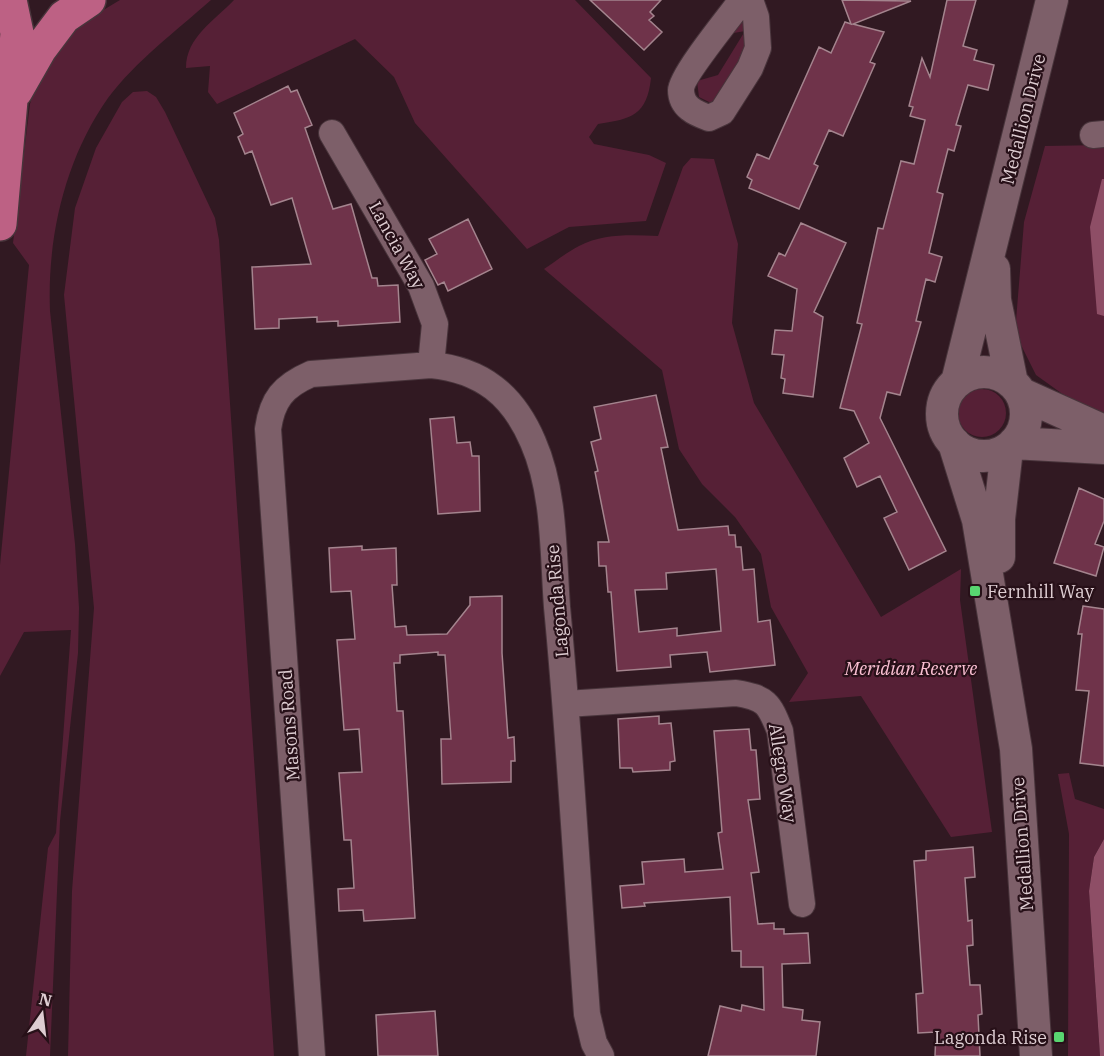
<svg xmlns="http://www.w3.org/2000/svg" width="1104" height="1056" font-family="'IBM Plex Serif',serif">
	<rect width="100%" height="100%" fill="#311922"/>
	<path fill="#562036" d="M120,0H211C176,31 136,61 108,98C65,159 47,237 50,311L75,544L79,608L78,653L60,821L50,1056H26L48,848L56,833L71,630L24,632L0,676V565L29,265L13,243L30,104C46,49 72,28 120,0Z
		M234,0H575L651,78C647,115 632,119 598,124L589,137L594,144L649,155L666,163L646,221L569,227L527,249L415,123L394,77L355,39L217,104L208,92L210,66L186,68C186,37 215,20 234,0Z
		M742,15L751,48L722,99L711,103L699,97L697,81L718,75L745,31L728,34Z
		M147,91L156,97L165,112L215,218L219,240L274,1056H68L72,891L94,608L64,295L75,208L96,148L122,102L133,92Z
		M1104,145V415L1082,408L1036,375L1015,333L1024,222L1045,146Z
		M691,158L714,159L738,244L732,323L754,403L881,617L961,569L960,600L992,832L951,837L861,696L789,702L808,673L771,607L761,554L735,517L702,484L679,449L662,370L544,269C555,262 567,252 579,246C604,233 632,235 658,236L683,167Z
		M958 413a24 24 0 1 1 48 0a24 24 0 1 1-48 0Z
		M1069,773L1075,799L1104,809V839L1094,857L1089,891L1100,1056H1068L1069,834L1058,774Z"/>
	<path fill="#8e4e66" d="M1102,179H1104V316L1097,314L1090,227Z
		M1104,839V1056H1100L1089,891L1094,857Z"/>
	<path fill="#6f334a" stroke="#a4848e" stroke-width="1.5" fill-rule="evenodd" d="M590,0H661L650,12L654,16L649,20L662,32L644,50Z
		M842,0L911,1L853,24L884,32L870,62L875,64L843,136L829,130L814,164L818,166L799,209L749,188L752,180L747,177L757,154L769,159L819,47L831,53L845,22L851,24Z
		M947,0H976L963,46L977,50L974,60L994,65L988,90L968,85L956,125L961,126L954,151L948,149L937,192L943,194L929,253L942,257L935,282L926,279L916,321L921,322L900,395L887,392L880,418L946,551L909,570L884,518L897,512L880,476L857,487L844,458L869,443L854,411L840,408L862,324L857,323L878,228L883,229L901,161L914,164L925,120L910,116L913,107L909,106L922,58L930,77Z
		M288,86L291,92L297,90L312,125L305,128L333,209L351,204L372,278H377L378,286L398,285L400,322L338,326V321L317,322V317L279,319V328L255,329L252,267L311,264L292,198L271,205L252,151L245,154L238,137L243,134L234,113Z
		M468,219L492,269L448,291L444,282L438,285L425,260L437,254L429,239Z
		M801,223L846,243L814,312L823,317L813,397L783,393L785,379L781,378L784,355L772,354L775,330L792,331L797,289L768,276L779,253L785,256Z
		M656,395L668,447L661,448L678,530L728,526L729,535H735L736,547H741L743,570L754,569L758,622L770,620L775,665L710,672L707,652L670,655L671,667L617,671L611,592H608L606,566H599L598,542H609L595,472L598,471L591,442L601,439L594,407ZM716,569L721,631L677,636V628L639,632L635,590L667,589L666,573Z
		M454,417L457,443L470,442L472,456H479L480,511L438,514L430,419Z
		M1079,488L1104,499V521L1095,544L1104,547L1096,576L1054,563Z
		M362,546V550L396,548L397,585H392L395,627L406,626L407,635L447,634L470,605V597L502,596V653L508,738L514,737L515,761H511V782L442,784L441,739H451L445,655H438V652L400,655V663H394L397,711H403L415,918L364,921L363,910L339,911L338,889L354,888L351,840H344L339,773L362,772L359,729L344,730L337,640L355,639L351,591L331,592L329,548Z
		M1083,606L1104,609V766L1080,763L1089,691L1076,690L1082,634H1078Z
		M659,716V724L671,723L675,761L670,762V770L633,772L632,768H620L618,719Z
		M749,729L751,750H756L760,799L748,800L759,872L751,873L758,924L774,923V929H784V934L808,933L810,963L782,964L783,1007L803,1010L802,1020L820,1022L816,1056H708L720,1006L741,1011L742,1005L764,1010L763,967H741V951H732L730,897L644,903L645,906L622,908L620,886L644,884L642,862L684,859L685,872L723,869L718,833L722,832L714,731Z
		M973,847L975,877L965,878L968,921L972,920L973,945L967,946L970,985H980L982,1014L978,1015L980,1056H935L936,1032L918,1033L916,994L923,993L914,861L926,860V851Z
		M435,1011L438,1056H378L376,1015Z"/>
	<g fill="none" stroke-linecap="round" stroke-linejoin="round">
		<g stroke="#48343b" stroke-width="28">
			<path id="minor" d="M742,0C731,15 681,76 681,90C681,107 695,113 709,118L722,112L750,68L758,48L756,17L750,0
				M332,133L421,286L435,324L431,365
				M1093,135L1104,134
				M566,704L736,693C766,698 769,703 780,731L802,904
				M312,1056L268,429C272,400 283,386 311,374L431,365C482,370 513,395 533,442C555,492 553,553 557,607C570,742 577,878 587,1014L594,1043L601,1056"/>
		</g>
		<g stroke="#48343b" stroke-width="34">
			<path id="tertiary" d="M994,269L995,300L1012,383
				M942 414a42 42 0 1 1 84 0a42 42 0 1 1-84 0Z
				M957,382L1052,0
				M1022,394L1104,431
				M954,443L978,520L1016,749L1036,1056
				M1014,443L1104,448
				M999,557V519L1007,449"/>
		</g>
		<g stroke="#48343b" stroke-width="36">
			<path id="motorway" d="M16,91L40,49L64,17L89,0
				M0,224L17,33L10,0"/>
		</g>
		<use href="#minor" stroke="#7d5f69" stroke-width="26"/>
		<use href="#tertiary" stroke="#7d5f69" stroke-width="32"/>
		<use href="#motorway" stroke="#bd6184" stroke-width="33"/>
	</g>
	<g fill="#58d570" stroke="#271018" stroke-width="2">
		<rect x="969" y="585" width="12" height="12" rx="3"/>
		<rect x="1053" y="1031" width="12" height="12" rx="3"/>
	</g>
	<g text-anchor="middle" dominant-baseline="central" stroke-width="4.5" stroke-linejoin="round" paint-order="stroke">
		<g font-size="18" fill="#decdd2" stroke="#271018">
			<text transform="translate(1023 119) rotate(-76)">Medallion Drive</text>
			<text transform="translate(397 245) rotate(61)">Lancia Way</text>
			<text transform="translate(557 601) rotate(-95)">Lagonda Rise</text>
			<text transform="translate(289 725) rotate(-94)">Masons Road</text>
			<text transform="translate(783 773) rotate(81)">Allegro Way</text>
			<text transform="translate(1022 844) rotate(-94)">Medallion Drive</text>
		</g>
		<g font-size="18" fill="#decdd2" stroke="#271018" text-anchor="start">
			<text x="987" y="591">Fernhill Way</text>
			<text x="1047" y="1037" text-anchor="end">Lagonda Rise</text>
		</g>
		<g font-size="18" font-style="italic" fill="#fbc0d3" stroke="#271018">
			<text x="911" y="668">Meridian Reserve</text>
		</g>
	</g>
	<g transform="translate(42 1014) rotate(14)" stroke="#271018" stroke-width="4.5" paint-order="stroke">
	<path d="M0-4.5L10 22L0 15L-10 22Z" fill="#decdd2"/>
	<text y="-9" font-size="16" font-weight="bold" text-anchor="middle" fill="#decdd2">N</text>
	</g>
</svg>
